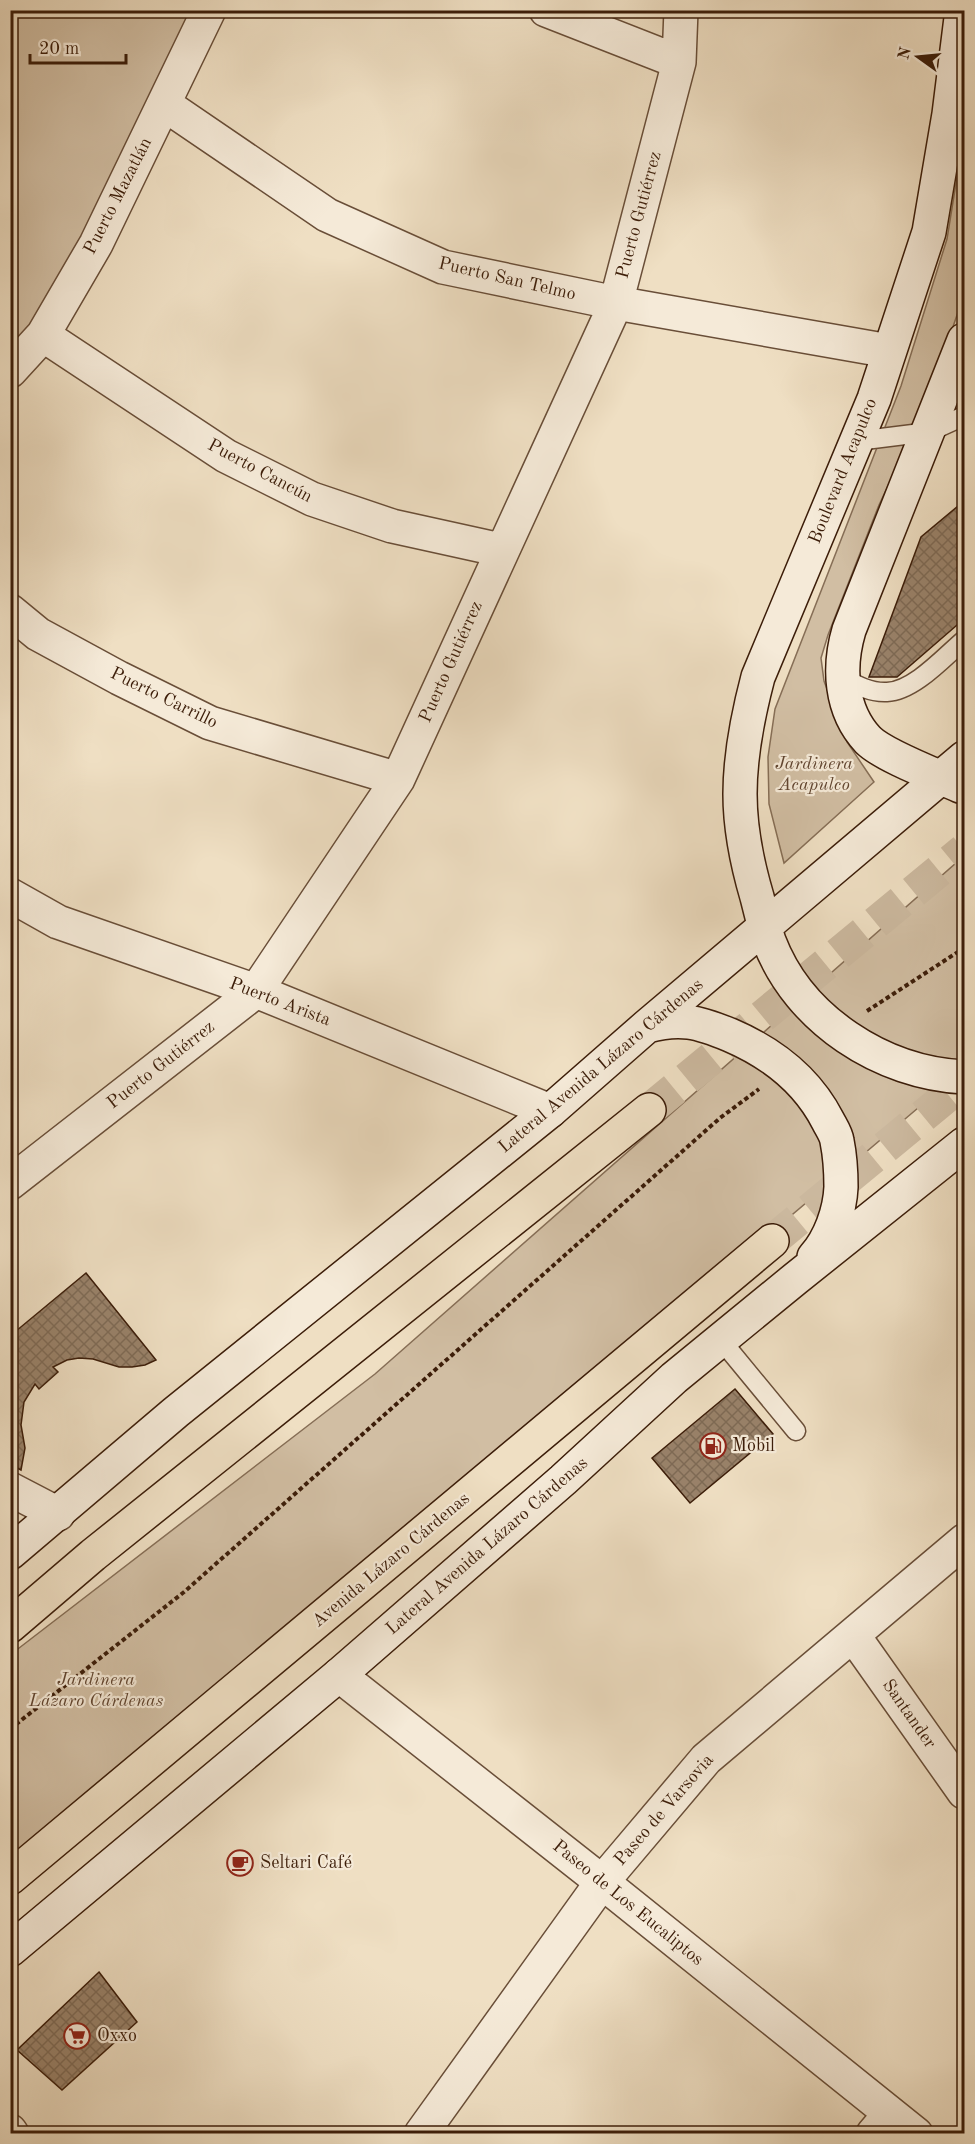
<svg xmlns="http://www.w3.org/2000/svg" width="975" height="2144" font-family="'Old Standard TT',serif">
	<defs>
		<pattern id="building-cross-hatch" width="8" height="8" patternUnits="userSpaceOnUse" patternTransform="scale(1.5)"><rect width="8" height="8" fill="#99826a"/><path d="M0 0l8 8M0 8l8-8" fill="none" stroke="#7e6a55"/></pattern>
	</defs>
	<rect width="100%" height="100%" fill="#efdfc3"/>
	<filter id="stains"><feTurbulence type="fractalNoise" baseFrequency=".00333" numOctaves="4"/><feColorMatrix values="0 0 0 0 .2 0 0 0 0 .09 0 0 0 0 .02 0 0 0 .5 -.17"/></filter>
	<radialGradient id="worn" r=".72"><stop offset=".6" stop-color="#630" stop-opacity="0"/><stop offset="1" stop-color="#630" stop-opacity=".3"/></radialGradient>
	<path fill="#d1bea3" stroke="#866e56" stroke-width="1.5" d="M11,11H201L56,296L11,346Z
		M964,134V295L940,364L914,431L879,505L828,635L821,658L824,681L847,742L874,782L784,863L769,804L768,757L775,709L901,386L947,239Z
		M964,856V1069L478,1481L11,1862L10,1655L375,1374Z"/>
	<path fill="url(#building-cross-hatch)" stroke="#3c1d09" stroke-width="1.5" d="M964,501V619L897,677H869L921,537Z
		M86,1273L156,1360L145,1365L132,1367H119L93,1359L79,1358L67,1360L53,1367L58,1372L39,1389L35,1384L24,1402L21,1425L25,1448L21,1470L10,1464V1336Z
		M735,1389L773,1434L690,1503L652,1458Z
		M99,1972L137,2022L62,2090L17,2050Z"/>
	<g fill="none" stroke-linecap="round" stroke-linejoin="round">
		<path stroke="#cbb89e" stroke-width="33" stroke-dasharray="33 16" stroke-linecap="butt" d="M649,1110L964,850
			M772,1241L964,1082"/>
		<g stroke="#694e38" stroke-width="21">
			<path id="service" d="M857,441L929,432L964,416
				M843,678C856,685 871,693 887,692C914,691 944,657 964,640
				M721,1340L796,1431"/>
		</g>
		<g stroke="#694e38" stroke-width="36">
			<path id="minor" d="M546,10L679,62
				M164,104L327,215L443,267L616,303L889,351
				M43,335L226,456L312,499L392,526L501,550
				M10,371L43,335L96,244L209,10
				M10,611L38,634L119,678L210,723L398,779
				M10,895L58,922L256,991L550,1111
				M10,1183L256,991L398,779L616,303L679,62L681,10
				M853,1635L964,1792
				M421,2134L602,1882L706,1759L964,1541
				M873,2134L890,2114"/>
		</g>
		<g stroke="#694e38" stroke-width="36">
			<path id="tertiary" d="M10,1489L58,1514
				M339,1675L602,1882L916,2134
				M10,2131L12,2134"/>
		</g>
		<g stroke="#3c1d09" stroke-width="36">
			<path id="secondary" d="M962,10L949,114L929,232L874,399L758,677C748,715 740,754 740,794C740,830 747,863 757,897C761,912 764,927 769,941C799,1020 882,1073 964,1077
				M960,786C938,776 884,756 868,740C840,710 838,667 849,630L964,340
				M647,1026C681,1017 698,1022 730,1035C772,1053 807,1080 828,1121C831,1127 836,1134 837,1141C840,1156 841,1172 841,1187C840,1211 830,1239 814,1257
				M10,1553L176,1412L550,1111L647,1026L964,758
				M10,1950L339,1675L563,1480L674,1378L795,1279L964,1144"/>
		</g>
		<g stroke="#3c1d09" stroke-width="36">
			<path id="trunk" d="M10,1626L93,1555L649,1110
				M10,1878L772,1241"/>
		</g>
		<path stroke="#3c1d09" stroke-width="4" stroke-dasharray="4.5 3" stroke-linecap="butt" d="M867,1011L964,948
			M10,1729L184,1592L720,1118L759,1089"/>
		<use href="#service" stroke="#f5ead8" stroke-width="18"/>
		<use href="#minor" stroke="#f5ead8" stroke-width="33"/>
		<use href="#tertiary" stroke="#f5ead8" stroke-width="33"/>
		<use href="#secondary" stroke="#f5ead8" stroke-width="33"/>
		<use href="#trunk" stroke="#efdfc3" stroke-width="33"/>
	</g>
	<defs>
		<g id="fuel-ring" transform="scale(1.35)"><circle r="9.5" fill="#f5ead8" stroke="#8f2418" stroke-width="1.5"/><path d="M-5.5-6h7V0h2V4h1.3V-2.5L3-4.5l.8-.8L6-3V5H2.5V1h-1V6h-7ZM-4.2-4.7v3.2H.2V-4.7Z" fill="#8f2418"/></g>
		<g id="cafe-ring" transform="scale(1.35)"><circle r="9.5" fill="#f5ead8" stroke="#8f2418" stroke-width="1.5"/><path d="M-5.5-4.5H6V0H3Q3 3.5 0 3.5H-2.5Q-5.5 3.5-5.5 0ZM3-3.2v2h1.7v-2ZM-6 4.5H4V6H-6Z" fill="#8f2418"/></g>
		<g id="supermarket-ring" transform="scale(1.35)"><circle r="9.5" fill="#f5ead8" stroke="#8f2418" stroke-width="1.5"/><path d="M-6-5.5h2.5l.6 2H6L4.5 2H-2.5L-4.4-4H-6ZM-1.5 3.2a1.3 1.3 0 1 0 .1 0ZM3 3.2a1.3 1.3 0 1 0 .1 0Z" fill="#8f2418"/></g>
	</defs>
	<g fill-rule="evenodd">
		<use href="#fuel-ring" x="713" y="1446"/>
		<use href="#cafe-ring" x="240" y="1863"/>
		<use href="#supermarket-ring" x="77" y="2036"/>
	</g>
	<g text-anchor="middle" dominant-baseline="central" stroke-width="4.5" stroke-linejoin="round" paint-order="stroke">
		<g font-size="18" fill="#3c1d09" stroke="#f5ead8">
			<text transform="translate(118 196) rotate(-63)">Puerto Mazatlán</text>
			<text transform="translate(639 215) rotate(-75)">Puerto Gutiérrez</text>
			<text transform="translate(507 279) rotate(13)">Puerto San Telmo</text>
			<text transform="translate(260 471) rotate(28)">Puerto Cancún</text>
			<text transform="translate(843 471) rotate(-68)">Boulevard Acapulco</text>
			<text transform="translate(451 662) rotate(-66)">Puerto Gutiérrez</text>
			<text transform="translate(164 698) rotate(26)">Puerto Carrillo</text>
			<text transform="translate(280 1002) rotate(21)">Puerto Arista</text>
			<text transform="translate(161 1065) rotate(-38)">Puerto Gutiérrez</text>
			<text transform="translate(601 1066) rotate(-40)">Lateral Avenida Lázaro Cárdenas</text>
			<text transform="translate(487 1546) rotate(-41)">Lateral Avenida Lázaro Cárdenas</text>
			<text transform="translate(391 1560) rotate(-40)">Avenida Lázaro Cárdenas</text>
			<text transform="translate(909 1714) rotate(55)">Santander</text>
			<text transform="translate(664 1810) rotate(-49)">Paseo de Varsovia</text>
			<text transform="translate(628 1903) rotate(39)">Paseo de Los Eucaliptos</text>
		</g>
		<g font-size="18" font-style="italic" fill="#614530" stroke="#f5ead8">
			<text x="814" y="764">Jardinera<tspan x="814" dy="21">Acapulco</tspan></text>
			<text x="96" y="1680">Jardinera<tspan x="96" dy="21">Lázaro Cárdenas</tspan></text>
		</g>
		<g font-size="18" fill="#3c1d09" stroke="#f5ead8" text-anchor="start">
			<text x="732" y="1446">Mobil</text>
			<text x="260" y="1863">Seltari Café</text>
			<text x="97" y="2036">Oxxo</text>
		</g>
	</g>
	<rect width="975" height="2144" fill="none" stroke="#efdfc3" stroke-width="36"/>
	<rect x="12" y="12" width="951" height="2120" fill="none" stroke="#3c1d09" stroke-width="3"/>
	<rect x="18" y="18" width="939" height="2108" fill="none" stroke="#3c1d09" stroke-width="1.5"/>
	<g transform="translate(918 57) rotate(285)" stroke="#f5ead8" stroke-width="4.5" paint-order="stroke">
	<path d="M0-4.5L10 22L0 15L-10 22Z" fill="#3c1d09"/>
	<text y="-9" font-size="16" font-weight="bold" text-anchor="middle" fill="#3c1d09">N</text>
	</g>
	<path d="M30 54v9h96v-9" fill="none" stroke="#3c1d09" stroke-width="3"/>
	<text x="39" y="54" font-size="18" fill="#3c1d09" stroke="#f5ead8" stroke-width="4.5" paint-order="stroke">20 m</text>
	<rect width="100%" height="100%" filter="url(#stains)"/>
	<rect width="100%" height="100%" fill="url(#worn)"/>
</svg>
